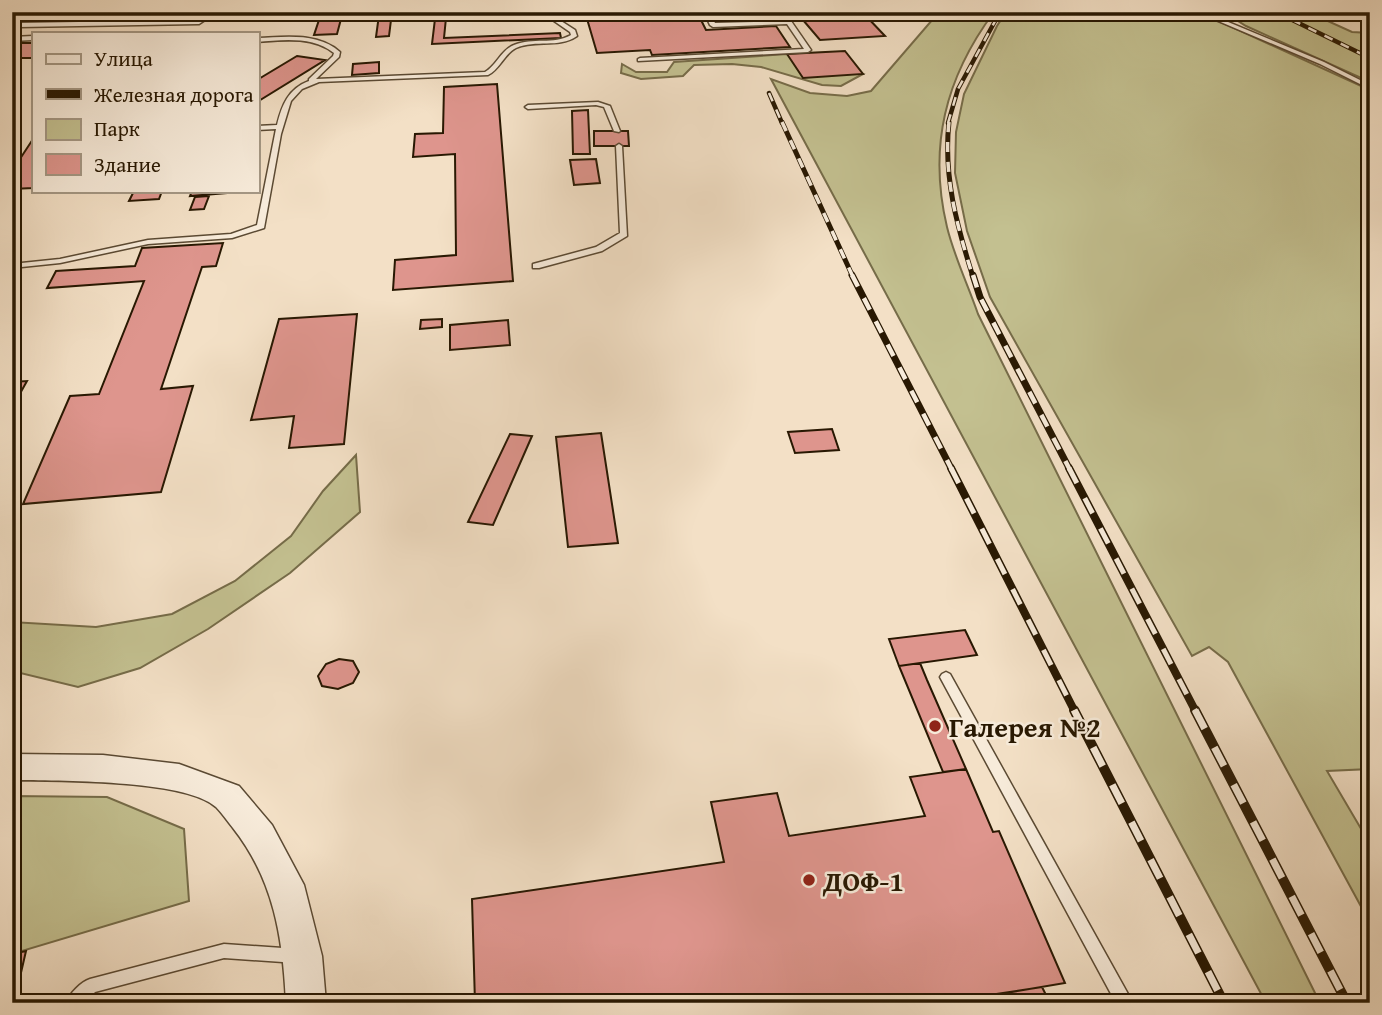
<svg xmlns="http://www.w3.org/2000/svg" width="1382" height="1015" font-family="'Gentium Book Plus',serif">
	<rect width="100%" height="100%" fill="#f3e0c6"/>
	<filter id="stains"><feTurbulence type="fractalNoise" baseFrequency=".00286" numOctaves="4"/><feColorMatrix values="0 0 0 0 .2 0 0 0 0 .09 0 0 0 0 .02 0 0 0 .5 -.17"/></filter>
	<radialGradient id="worn" r=".72"><stop offset=".6" stop-color="#630" stop-opacity="0"/><stop offset="1" stop-color="#630" stop-opacity=".3"/></radialGradient>
	<path fill="#c3c090" stroke="#766c49" stroke-width="2" d="M939,12H994C945,78 928,147 947,227C954,256 968,285 978,314L1320,1003H1266L771,79L810,93L847,96L871,91Z
		M1006,12H1042L1040,17L1106,20L1169,16L1164,12H1196L1210,17L1370,90V769L1327,771L1370,844V923L1228,662L1209,647L1192,656L990,297L967,231L955,173L956,132L964,94L997,26Z
		M1224,12H1308L1352,32L1370,33V82L1246,26Z
		M787,54L863,74L841,86L822,85L761,67L732,64L694,65L683,76L641,79L621,73L622,64L636,72H667L674,62Z
		M356,455L360,512L290,573L208,629L140,668L78,687L12,671V622L96,627L172,614L235,581L291,536L323,491Z
		M12,796L107,797L184,829L189,901L12,954Z"/>
	<path fill="#de958d" stroke="#281802" stroke-width="2" d="M392,12L389,36L376,37L379,15L353,16L354,13Z
		M585,12H697L706,30L776,26L790,47L652,55L650,50L597,53Z
		M712,12H744L746,16L715,17Z
		M1096,12H1158L1163,15L1106,20Z
		M866,16L885,36L820,40L803,20Z
		M446,18L444,38L560,33L561,38L432,44L435,19Z
		M341,19L337,34L314,35L319,20Z
		M12,43H33V58H12Z
		M845,51L863,74L803,78L787,54Z
		M297,56L325,60L257,102V80Z
		M379,62V73L352,75L353,64Z
		M497,84L513,281L393,290L395,260L456,255L455,154L413,157L415,134L443,133L444,87Z
		M588,110L590,154H573L572,111Z
		M594,131H628L629,146H594Z
		M33,139V188L12,189V171Z
		M596,159L600,183L574,185L570,160Z
		M134,191H162L159,199L129,201Z
		M192,191H228L227,193L190,196Z
		M209,196L204,209L190,210L195,197Z
		M223,243L216,266L202,267L161,389L193,386L161,492L23,504L70,396L99,394L144,281L47,288L56,271L135,266L142,248Z
		M357,314L344,444L289,448L294,416L251,420L279,319Z
		M442,319V327L420,329L421,320Z
		M508,320L510,345L450,350V325Z
		M27,381L12,408V382Z
		M832,429L839,450L795,453L788,432Z
		M601,433L618,543L568,547L556,437Z
		M510,434L532,436L493,525L468,522Z
		M965,630L977,655L899,666L889,639Z
		M339,659L353,661L359,672L353,683L338,689L322,686L318,676L326,664Z
		M920,663L927,680L966,769L943,772L899,666Z
		M966,769L993,832L999,831L1065,983L946,1003H475L472,899L724,862L711,802L777,793L789,836L925,816L910,777Z
		M26,951L14,1003H12V954Z
		M1042,987L1050,1003H1000L996,994Z"/>
	<g fill="none" stroke-linecap="round" stroke-linejoin="round">
		<g stroke="#5b4a33" stroke-width="3">
			<path id="service" d="M211,12H217L199,24L19,27L16,25L19,23L198,20Z
				M541,12H547L575,30L577,36C558,49 536,39 516,48C504,54 500,69 488,75L319,82L302,89L291,101L281,134L264,228L232,238L148,244L60,263L12,268V264L60,259L148,240L231,234L257,225L276,129L257,130V126L277,125C282,105 288,89 309,81V79L333,56L334,53C312,36 283,40 257,42V38C285,37 318,32 340,52L339,57L316,79L485,72C497,65 501,50 514,45C533,37 553,45 571,35L570,32Z
				M704,12H709L715,23L791,21L811,50L808,52L638,61V59L640,58L804,49L787,24L713,27L710,25Z
				M839,12H845V14L840,15Z
				M1197,12H1204L1324,62L1370,85V89L1320,64Z
				M33,36V40L12,41V37Z
				M598,102L610,106L620,131L619,132L614,131L604,107L596,105L528,109L525,107L528,105Z
				M619,144L622,146L627,236L602,251L539,268H533V264L596,247L620,233L616,146Z
				M946,672L950,674L1133,1003H1116L940,677L942,674Z
				M224,944L297,949L302,951L305,956L302,961L297,963L224,958L95,992L85,1003H66C70,993 81,982 90,979Z"/>
		</g>
		<g stroke="#5b4a33" stroke-width="3">
			<path id="tertiary" d="M12,754L103,755L179,764L239,786L272,825L304,885L322,956L326,1003H286C283,938 274,880 233,828C228,822 222,813 216,807C184,779 57,781 12,780Z"/>
		</g>
		<use href="#service" fill="#f7ebda" fill-rule="evenodd"/>
		<use href="#tertiary" fill="#f7ebda" fill-rule="evenodd"/>
		<g stroke="#281802" stroke-width="4.5">
			<path id="rail-far4" d="M1276,12L1370,58
				M769,93L782,123
				M948,123L958,89L1000,12"/>
		</g>
		<g stroke="#281802" stroke-width="5">
			<path id="rail-far3" d="M782,122L853,277
				M949,122C943,176 957,226 973,277"/>
		</g>
		<g stroke="#281802" stroke-width="7">
			<path id="rail-far2" d="M852,275L952,470
				M973,275L980,297L1070,470"/>
		</g>
		<g stroke="#281802" stroke-width="8">
			<path id="rail-far1" d="M951,468L1075,712
				M1069,468L1196,712"/>
		</g>
		<g stroke="#281802" stroke-width="10">
			<path id="rail" d="M1074,710L1224,1003
				M1195,710L1347,1003"/>
		</g>
		<use href="#rail-far4" stroke="#f7ebda" stroke-width="2.5" stroke-dasharray="9" stroke-linecap="butt"/>
		<use href="#rail-far3" stroke="#f7ebda" stroke-width="3.5" stroke-dasharray="10" stroke-linecap="butt"/>
		<use href="#rail-far2" stroke="#f7ebda" stroke-width="4.5" stroke-dasharray="13" stroke-linecap="butt"/>
		<use href="#rail-far1" stroke="#f7ebda" stroke-width="5" stroke-dasharray="17" stroke-linecap="butt"/>
		<use href="#rail" stroke="#f7ebda" stroke-width="7" stroke-dasharray="21" stroke-linecap="butt"/>
	</g>
	<g fill="#8f2418" stroke="#f7ebda" stroke-width="2.5">
		<circle cx="935" cy="726" r="7"/>
		<circle cx="809" cy="880" r="7"/>
	</g>
	<g text-anchor="middle" dominant-baseline="central" stroke-width="5" stroke-linejoin="round" paint-order="stroke">
		<g font-size="28" font-weight="bold" fill="#281802" stroke="#f7ebda" text-anchor="start">
			<text x="949" y="726">Галерея №2</text>
			<text x="823" y="880">ДОФ-1</text>
		</g>
	</g>
	<rect width="1382" height="1015" fill="none" stroke="#f3e0c6" stroke-width="42"/>
	<rect x="14" y="14" width="1354" height="987" fill="none" stroke="#281802" stroke-width="3.5"/>
	<rect x="21" y="21" width="1340" height="973" fill="none" stroke="#281802" stroke-width="2"/>
	<rect x="32" y="32" width="228" height="161" fill="#f7ebda" stroke="#a49784" stroke-width="2"/>
	<rect x="46" y="54" width="35" height="10" fill="#f7ebda" stroke="#a49784" stroke-width="2"/>
	<text x="94" y="66" font-size="21" fill="#281802">Улица</text>
	<rect x="46" y="89" width="35" height="10" fill="#281802" stroke="#a49784" stroke-width="2"/>
	<text x="94" y="102" font-size="21" fill="#281802">Железная дорога</text>
	<rect x="46" y="119" width="35" height="21" fill="#c3c090" stroke="#a49784" stroke-width="2"/>
	<text x="94" y="136" font-size="21" fill="#281802">Парк</text>
	<rect x="46" y="154" width="35" height="21" fill="#de958d" stroke="#a49784" stroke-width="2"/>
	<text x="94" y="172" font-size="21" fill="#281802">Здание</text>
	<rect width="100%" height="100%" filter="url(#stains)"/>
	<rect width="100%" height="100%" fill="url(#worn)"/>
</svg>
